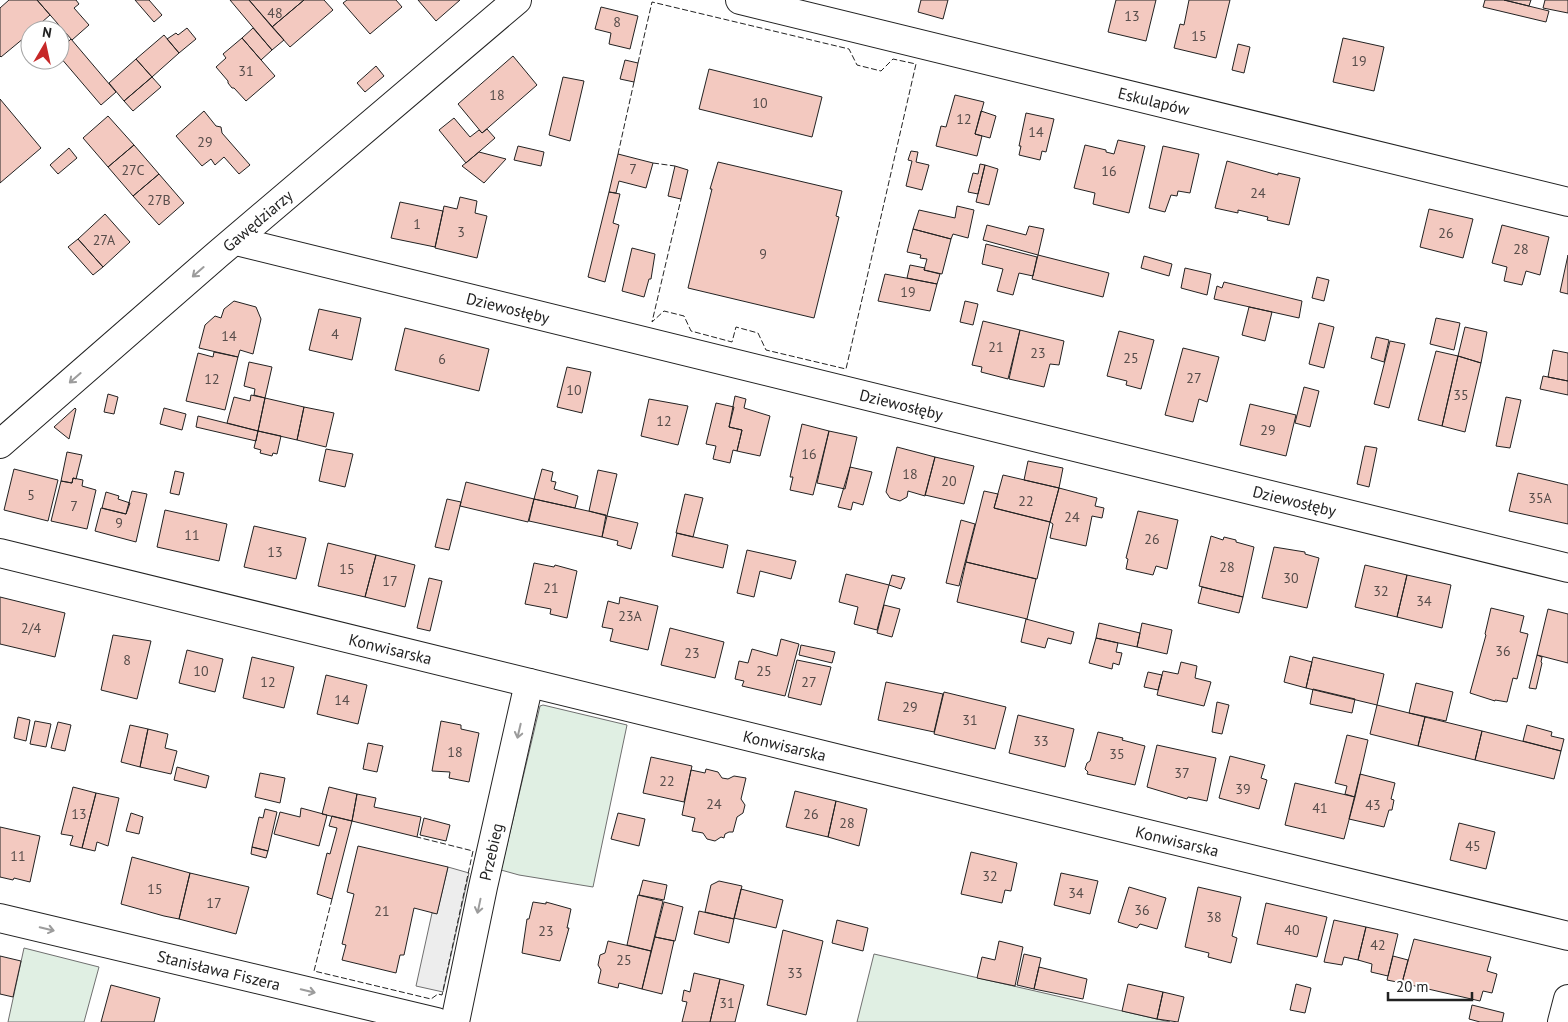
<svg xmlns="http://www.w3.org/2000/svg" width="1568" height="1022" font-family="'PT Sans',sans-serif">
	<rect width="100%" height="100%" fill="#fff"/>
	<path fill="#e0efe3" stroke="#6f6f6f" d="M543,705L627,725L593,887L519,875L501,870L540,706Z
		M24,948L99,967L84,1022H8Z
		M874,954L1170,1022H857Z"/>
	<path fill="#ededed" stroke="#6f6f6f" d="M448,867L469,873L443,992L416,986L432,913H437Z"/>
	<path fill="#f3c9c0" stroke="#222" d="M9,0H37L50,15L33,30H30V33L1,57L0,56V8Z
		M37,0H76L79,4L74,8L89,25L72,40Z
		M135,0H149L162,15L154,22Z
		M230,0H249L284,40L272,50Z
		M249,0H304L272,27Z
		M304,0H324L333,10L290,47L272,27Z
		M347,0H396L402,7L370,34L343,3Z
		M418,0H460L436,21Z
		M921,0H948L943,19L918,12Z
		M1116,0H1156L1146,41L1108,32Z
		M1189,0H1230L1216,58L1174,48L1180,24L1184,25Z
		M1485,0H1504L1549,11L1546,22L1483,7Z
		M1504,0H1531L1529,6Z
		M1545,0H1568V13L1543,8Z
		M601,7L638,16L630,49L609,44L611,33L595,29Z
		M187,28L196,39L179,53L167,39L176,33L178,35Z
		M253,28L272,50L261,60L242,38Z
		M164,35L179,53L152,77L136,59Z
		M242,38L275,76L246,101L234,88H232L228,83V81L216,67L226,58L223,54Z
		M1343,38L1384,47L1374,91L1333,82Z
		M71,39L116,92L101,105L60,57V49Z
		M1238,44L1250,47L1244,73L1232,70Z
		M513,56L537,85L482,133L458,104Z
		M136,59L152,77L124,101L109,83Z
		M625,60L638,63L634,82L620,79Z
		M376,66L384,76L365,92L357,83Z
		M709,69L822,97L812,137L699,109Z
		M152,77L161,87L133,111L124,101Z
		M563,77L584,81L570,141L549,135Z
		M955,95L984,102L975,134L982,136L977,156L936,146L941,126L946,127Z
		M0,99L41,148L0,183Z
		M204,111L216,126L221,127L222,133L250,165L239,174L224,157L215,165L211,159L202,166L176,136Z
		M981,111L996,116L990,138L975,134Z
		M1026,113L1054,119L1046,152L1042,151L1040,160L1019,155L1021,146H1019Z
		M108,116L134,145L108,167L83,138Z
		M454,118L470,137L479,130L482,133L487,129L495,138L466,163L439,130Z
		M1118,140L1145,146L1129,213L1093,204L1095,193L1074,188L1085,145L1106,150V152L1114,154Z
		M134,145L159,174L133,196L108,167Z
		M518,146L544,152L541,166L514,160Z
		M1163,146L1199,154L1190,193L1178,191L1177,196L1171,195L1165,212L1149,208Z
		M69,148L77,158L58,174L50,165Z
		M911,151L918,152L916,162L929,165L922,190L906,186L912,161L908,160Z
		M479,152L506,159L484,183L462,166Z
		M618,154L653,163L646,188L619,181L616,193L609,192Z
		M1227,161L1278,175V173L1300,178L1289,225L1267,220L1268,217L1238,210V213L1215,208Z
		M718,162L842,191L836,216L839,217L814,318L688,288L712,189H710Z
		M980,164L985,165L978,194L968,192L973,173L978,174Z
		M985,165L998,169L989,205L976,202Z
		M675,166L688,170L681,199L668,196Z
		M159,174L184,203L159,225L133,196Z
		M609,192L620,194L613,223L619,225L605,282L588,277Z
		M460,197L477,201L475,213L487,216L477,258L435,248L444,206L457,209Z
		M400,202L443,211L435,247L391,238Z
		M957,206L974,210L968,238L953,234L951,239L913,229L919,210L955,218Z
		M1429,209L1473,219L1463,258L1420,247Z
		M105,214L130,242L103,267L78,239Z
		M987,225L1026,235L1029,226L1044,229L1038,255L983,240Z
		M1502,225L1549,237L1540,275L1526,271L1522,285L1504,281L1507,267L1492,263Z
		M913,229L951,239L942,274L924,270L927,259L920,258L921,255L907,252Z
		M78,239L103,267L93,275L68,247Z
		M986,244L1037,257L1033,276L1019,273L1013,295L997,291L1003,269L982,264Z
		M632,248L655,254L651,279H649L644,297L622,291Z
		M1038,255L1109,273L1103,297L1032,279Z
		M1568,255V294L1560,292Z
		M1144,256L1172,264L1169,276L1141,268Z
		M910,265L925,268L924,270L940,274L937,284L907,278Z
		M1185,268L1211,274L1207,295L1181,288Z
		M885,274L937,284L930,311L878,301Z
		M1317,277L1329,280L1324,301L1312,298Z
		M1224,282L1302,301L1299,318L1214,299L1217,286L1222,288Z
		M234,301L256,307L261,319L253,354L240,350L238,357L199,348L205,325L215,316L221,318L224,309Z
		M965,301L978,304L973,325L960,322Z
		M1249,307L1272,312L1265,341L1242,335Z
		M319,309L361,318L352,360L309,350Z
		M1436,318L1460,323L1454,350L1430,344Z
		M983,321L1020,330L1008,379L981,372L982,367L972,365Z
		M1319,323L1334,327L1324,368L1309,364Z
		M1465,327L1487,332L1481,363L1458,356Z
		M405,328L489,349L479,391L395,370Z
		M1020,330L1064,341L1059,365L1050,364L1044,387L1009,379Z
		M1119,331L1154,340L1141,389L1126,385L1127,381L1107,376Z
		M1376,337L1389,340L1384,362L1371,358Z
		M1390,341L1405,344L1389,408L1374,404Z
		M1183,348L1219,357L1207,402L1199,399L1193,422L1165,415Z
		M1553,350L1568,353V381L1548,377Z
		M1436,351L1458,356L1442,426L1418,420Z
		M214,352L238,357L225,410L186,401L198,353L213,357Z
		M1458,356L1481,363L1465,432L1442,426Z
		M249,362L272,367L265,398L254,395L255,389L244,386Z
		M567,367L591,372L582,413L557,407Z
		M1543,376L1568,381V395L1540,389Z
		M1304,387L1319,391L1310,427L1295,423Z
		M108,394L118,397L114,414L104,412Z
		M251,395L265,398L258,431L227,423L234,397L250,401Z
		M735,396L746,399L744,408L770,416L760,456L737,451L742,430L729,427Z
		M1506,397L1521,400L1510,448L1496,446Z
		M265,398L304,407L297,440L258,431Z
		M649,399L688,406L678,445L641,436Z
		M716,403L734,407L729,427L742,430L737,451L733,450L730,463L713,459L716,446L706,444Z
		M1250,404L1296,415L1286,456L1240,445Z
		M304,407L334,413L326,447L297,440Z
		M75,408L76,409L69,439L54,427Z
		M164,408L186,414L182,430L160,424Z
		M198,416L258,431L256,441L196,427Z
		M802,424L829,431L813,495L790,490L793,477H790Z
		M258,431L281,436L277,454L273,453L272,456L260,453L261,450L254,448Z
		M829,431L857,437L845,489L817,483Z
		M1365,446L1377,448L1369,487L1357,484Z
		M897,447L935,457L925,496L908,491L907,497L900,501L890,498L886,492Z
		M326,449L353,454L345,487L319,481Z
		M67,452L82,455L76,479L73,478L72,483L61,481Z
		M935,457L974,466L964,504L925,495Z
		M1028,461L1063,468L1059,488L1024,480Z
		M850,467L872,472L863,505L853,502L851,510L838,507Z
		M14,469L58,480L48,521L4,510Z
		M542,469L553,472L551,481L556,482L554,489L578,496L575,508L534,499Z
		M598,470L617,474L607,516L589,511Z
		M175,471L184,473L179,495L170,493Z
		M1518,473L1568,485V524L1509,511Z
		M1003,475L1059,488L1050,522L994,508Z
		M73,478L83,480L82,486L96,490L87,529L51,521L61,481L72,483Z
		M466,482L534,499L528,522L460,506Z
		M1059,488L1097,498L1095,506L1104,508L1102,518L1092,516L1086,546L1050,538L1053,524L1050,522Z
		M132,491L147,494L136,542L95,531L101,508L126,514Z
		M984,491L998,494L994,508L1050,522L1037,579L966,562Z
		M106,492L119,496L118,499L130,503L126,514L102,508Z
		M685,494L703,498L693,537L676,533Z
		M447,499L461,502L449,550L435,547Z
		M534,499L606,515L602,537L529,521Z
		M165,510L227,524L219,561L157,547Z
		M1138,511L1178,520L1167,569L1156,566L1153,575L1126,569L1128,559L1126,558Z
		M607,516L638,523L631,549L617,545L618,541L602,537Z
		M961,520L975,524L959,586L946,583Z
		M254,526L306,538L296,579L244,567Z
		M677,533L728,545L723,568L672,556Z
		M1211,536L1223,540L1224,537L1236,540V542L1254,547L1243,597L1199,586Z
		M328,543L376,555L365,597L318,586Z
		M1274,547L1305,552V554L1319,558L1307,608L1262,598Z
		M747,550L796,561L791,579L760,571L754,597L737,593Z
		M376,555L415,565L405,607L365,597Z
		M966,562L1036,579L1027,619L957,602Z
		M534,563L554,567L555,565L577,571L567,618L550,614L551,609L525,604Z
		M1365,565L1407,575L1397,617L1355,607Z
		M846,574L889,585L877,630L854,624L858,607L839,602Z
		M892,575L905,578L901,589L889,585Z
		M1407,575L1451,585L1442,628L1397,617Z
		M429,578L442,581L430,631L417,628Z
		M1202,587L1243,597L1239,613L1198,603Z
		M0,597L65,613L55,657L0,644Z
		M620,597L658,606L648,650L610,641L613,629L602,627L608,601L619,604Z
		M884,605L900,609L892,637L877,633Z
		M1491,608L1524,616L1520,632L1528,634L1517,679L1513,678L1507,702L1495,700V701L1470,693L1486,635L1485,634Z
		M1548,609L1568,614V663L1537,655Z
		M1026,619L1074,632L1071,644L1048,638L1045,648L1021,642Z
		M1099,623L1140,633L1137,647L1096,638Z
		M1142,623L1172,630L1167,654L1137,647Z
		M670,628L724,642L715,678L661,665Z
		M113,635L151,641L137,699L101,690Z
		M1096,638L1118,643L1116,652L1122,653L1119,665L1113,663L1112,669L1089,663Z
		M781,639L799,644L785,696L742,686L744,681L735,679L739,661L748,663L752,649L777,656Z
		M801,645L835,652L832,663L799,655Z
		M187,650L223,659L215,692L179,683Z
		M1537,655L1542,657L1541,662L1542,663L1536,689L1529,688Z
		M1290,656L1312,662L1306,688L1284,682Z
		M252,657L294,667L284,708L243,698Z
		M1313,657L1384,674L1377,705L1306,688Z
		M797,660L831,667L821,705L788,697Z
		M1181,662L1197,666L1195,678L1211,682L1204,706L1157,695L1163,671L1178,674Z
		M1148,672L1162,675L1158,690L1144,687Z
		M326,675L367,685L358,724L317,714Z
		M886,682L943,694L934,732L878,720Z
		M1416,683L1453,692L1446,721L1409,713Z
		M1313,689L1355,699L1352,713L1310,704Z
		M944,692L1006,707L995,749L934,734Z
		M1217,702L1229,705L1222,734L1212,732Z
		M1377,705L1425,717L1418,746L1370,734Z
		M1018,715L1074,729L1065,767L1009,753Z
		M18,717L30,720L26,741L14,738Z
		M1425,717L1482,731L1475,760L1418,746Z
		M35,721L51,724L46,747L30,744Z
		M441,721L461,725V729L479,733L469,782L449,778L450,772L432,771Z
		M58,722L71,725L65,751L51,748Z
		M130,725L148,729L140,767L121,762Z
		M1527,725L1552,732L1551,736L1564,739L1561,751L1523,741Z
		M148,729L168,734L165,748L177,751L171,774L140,767Z
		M1482,731L1561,751L1554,779L1475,760Z
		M1098,732L1123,738L1122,740L1145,746L1135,785L1087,774L1088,772L1085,769L1087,763L1090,761Z
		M1347,735L1368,740L1355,797L1345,794L1347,786L1335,783Z
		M368,743L383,746L377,772L363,769Z
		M1157,745L1216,758L1207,801L1188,797L1187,799L1147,787Z
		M1230,756L1265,765L1261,778L1267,780L1259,809L1219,798Z
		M651,757L692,766L684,802L643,793Z
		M177,767L209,776L206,788L174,780Z
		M706,769L718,772L722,778L728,779L734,776L746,778L741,799L745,805L743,813L737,817L733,832H729L725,834L724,838L721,837L715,841L707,839L703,833L692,831L695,818L682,815L691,770L705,773Z
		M260,773L285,778L280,803L255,797Z
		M1360,774L1395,783L1391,799L1394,800L1392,810H1389L1384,827L1349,819Z
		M1295,783L1355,797L1344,839L1285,825Z
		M73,787L96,793L82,848L70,845L73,836L61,834Z
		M329,787L357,794L352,821L322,814Z
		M795,791L836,801L828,837L786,827Z
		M96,793L119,798L108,846L97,842L95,851L82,848Z
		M357,794L376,798L374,807L421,817L417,837L352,821Z
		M836,801L867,809L859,846L828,837Z
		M301,808L327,815L319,846L274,834L280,812L300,817Z
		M265,809L277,812L268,851L252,847L259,817L263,818Z
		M131,813L143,817L139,834L126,831Z
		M618,813L645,819L639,846L611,839Z
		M332,816L352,821L332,899L317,894L327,853L330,854L337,828L329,826Z
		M424,818L450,825L446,841L420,835Z
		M1459,823L1495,832L1486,869L1450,860Z
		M0,827L40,836L30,882L14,878L13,880L0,877Z
		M358,846L448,867L437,914L414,908L404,955H400L396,973L342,960L346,945L342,944L354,894L347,892Z
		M252,847L268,851L266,858L251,854Z
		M971,852L1017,863L1011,891L1005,890L1002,903L961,894Z
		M132,857L190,873L179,919L164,916L121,904Z
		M190,873L249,887L236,934L179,919Z
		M1061,873L1098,881L1090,914L1054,905Z
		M643,880L667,885L664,900L639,895Z
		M719,881L742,886L734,919L705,912L711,885Z
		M1129,887L1166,898L1157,929L1140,924L1137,928L1118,922Z
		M1198,887L1241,897L1232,936L1237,938L1231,963L1208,957L1209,953L1185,947Z
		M741,889L783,900L776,928L734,918Z
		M638,895L663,901L651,951L627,945Z
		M533,902L546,904V902L571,909L567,928H569L560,961L522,953L527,919H529Z
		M664,902L683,907L675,941L655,937Z
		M1266,903L1327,917L1317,957L1257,944Z
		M699,911L734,919L729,943L694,934Z
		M837,920L868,928L863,951L832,943Z
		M1334,920L1366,927L1358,960L1344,957L1342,965L1324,962Z
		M1366,927L1398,934L1388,976L1371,972L1372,964L1358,960Z
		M783,930L823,941L806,1015L767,1005Z
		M655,937L674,941L662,994L642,989Z
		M1414,939L1491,957L1487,971L1497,974L1492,993L1483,991L1480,1001L1402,983Z
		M608,941L651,951L642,989L619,983L618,988L598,983L601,970L598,965L600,955L605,953Z
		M999,941L1023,947L1015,986L977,978L982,957L995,960Z
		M1024,954L1041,958L1034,989L1017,985Z
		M0,956L21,961L13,997L0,994Z
		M1393,956L1408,960L1402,983L1387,980Z
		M1039,967L1087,979L1083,999L1034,989Z
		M694,973L720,979L710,1022H682L687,1002L682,1001L684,990L690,992Z
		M720,979L744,985L735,1022H710Z
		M1128,984L1163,992L1157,1019L1122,1011Z
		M1296,984L1311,988L1305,1013L1290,1010Z
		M111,985L160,998L154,1022H101Z
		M1163,992L1184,997L1178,1022L1157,1019Z
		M1472,1005L1504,1013L1502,1022H1480L1469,1019Z"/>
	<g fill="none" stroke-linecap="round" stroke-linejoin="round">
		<g stroke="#222" stroke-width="30">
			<g id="minor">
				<path id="s1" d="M740,0L1568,202"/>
				<path id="s2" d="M236,241L1568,568"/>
				<path id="s3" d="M0,444L218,254L517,0"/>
				<path id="s4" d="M0,553L852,762L1568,936"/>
				<path id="s5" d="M0,918L437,1022"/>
				<path id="s6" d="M455,1022L483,887L529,683"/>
				<path d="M1562,1022L1568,999"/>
			</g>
		</g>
		<use href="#minor" stroke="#fff" stroke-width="28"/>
		<path stroke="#222" stroke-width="1" stroke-dasharray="6 2.5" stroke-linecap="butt" d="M638,63L652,2L849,49L857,65L881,71L893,59L916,64L846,369L766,350L758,333L736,327L732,342L691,331L684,316L664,311L652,322L681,199
			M618,154L634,82
			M653,163L675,166
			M332,899L314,971L431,999L438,994L442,995L473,851L417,837"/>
	</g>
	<defs><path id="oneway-shaft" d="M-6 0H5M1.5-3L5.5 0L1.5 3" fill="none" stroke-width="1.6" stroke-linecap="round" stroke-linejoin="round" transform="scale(1.25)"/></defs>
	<g stroke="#9c9c9c">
		<use href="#oneway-shaft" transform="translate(198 272) rotate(139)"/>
		<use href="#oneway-shaft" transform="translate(75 378) rotate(139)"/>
		<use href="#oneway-shaft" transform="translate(519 731) rotate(103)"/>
		<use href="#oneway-shaft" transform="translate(479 906) rotate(102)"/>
		<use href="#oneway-shaft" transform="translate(47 929) rotate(13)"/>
		<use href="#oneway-shaft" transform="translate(308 991) rotate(13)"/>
	</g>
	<g text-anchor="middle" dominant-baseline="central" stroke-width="4" stroke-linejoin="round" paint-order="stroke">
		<g font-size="14" fill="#564c4a">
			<text x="275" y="13">48</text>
			<text x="1132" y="16">13</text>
			<text x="617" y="22">8</text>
			<text x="1199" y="36">15</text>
			<text x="1359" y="61">19</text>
			<text x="246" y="71">31</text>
			<text x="497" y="95">18</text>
			<text x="760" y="103">10</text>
			<text x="964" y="119">12</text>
			<text x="1036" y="132">14</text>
			<text x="205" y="142">29</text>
			<text x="633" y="169">7</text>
			<text x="133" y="170">27C</text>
			<text x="1109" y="171">16</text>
			<text x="1258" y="193">24</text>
			<text x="159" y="200">27B</text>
			<text x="417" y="224">1</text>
			<text x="461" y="232">3</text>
			<text x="1446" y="233">26</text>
			<text x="104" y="240">27A</text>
			<text x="1521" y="249">28</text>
			<text x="763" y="254">9</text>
			<text x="908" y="292">19</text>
			<text x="335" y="334">4</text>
			<text x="229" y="336">14</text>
			<text x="996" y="347">21</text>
			<text x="1038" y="353">23</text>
			<text x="1131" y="358">25</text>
			<text x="442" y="359">6</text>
			<text x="1194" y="378">27</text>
			<text x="212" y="379">12</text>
			<text x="574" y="390">10</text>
			<text x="1461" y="395">35</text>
			<text x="664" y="421">12</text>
			<text x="1268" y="430">29</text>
			<text x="809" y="454">16</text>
			<text x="910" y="474">18</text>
			<text x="949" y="481">20</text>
			<text x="31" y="495">5</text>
			<text x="1540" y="498">35A</text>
			<text x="1026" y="501">22</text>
			<text x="74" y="506">7</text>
			<text x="1072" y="517">24</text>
			<text x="119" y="523">9</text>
			<text x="192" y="535">11</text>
			<text x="1152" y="539">26</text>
			<text x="275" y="552">13</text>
			<text x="1227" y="567">28</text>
			<text x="347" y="569">15</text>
			<text x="1291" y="578">30</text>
			<text x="390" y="581">17</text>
			<text x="551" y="588">21</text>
			<text x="1381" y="591">32</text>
			<text x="1424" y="601">34</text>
			<text x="630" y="616">23A</text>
			<text x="31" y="628">2/4</text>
			<text x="1503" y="651">36</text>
			<text x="692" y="653">23</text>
			<text x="127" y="660">8</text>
			<text x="201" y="671">10</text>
			<text x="764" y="671">25</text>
			<text x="268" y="682">12</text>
			<text x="809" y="682">27</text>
			<text x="342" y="700">14</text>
			<text x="910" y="707">29</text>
			<text x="970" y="720">31</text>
			<text x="1041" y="741">33</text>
			<text x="455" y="752">18</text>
			<text x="1117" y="754">35</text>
			<text x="1182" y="773">37</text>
			<text x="667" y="781">22</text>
			<text x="1243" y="789">39</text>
			<text x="714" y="804">24</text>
			<text x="1373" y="805">43</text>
			<text x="1320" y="808">41</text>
			<text x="79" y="814">13</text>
			<text x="811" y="814">26</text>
			<text x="847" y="823">28</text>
			<text x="1473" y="846">45</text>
			<text x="18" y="856">11</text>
			<text x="990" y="876">32</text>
			<text x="155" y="889">15</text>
			<text x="1076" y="893">34</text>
			<text x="214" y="903">17</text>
			<text x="1142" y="910">36</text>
			<text x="382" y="911">21</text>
			<text x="1214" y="917">38</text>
			<text x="1292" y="930">40</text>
			<text x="546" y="931">23</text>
			<text x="1378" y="945">42</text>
			<text x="624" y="960">25</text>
			<text x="795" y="973">33</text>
			<text x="727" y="1003">31</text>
		</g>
		<g font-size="16" fill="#222" stroke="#fff">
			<text stroke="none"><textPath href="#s1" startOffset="426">Eskulapów</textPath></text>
			<text stroke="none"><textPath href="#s3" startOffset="341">Gawędziarzy</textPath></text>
			<text stroke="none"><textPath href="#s2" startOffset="280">Dziewosłęby</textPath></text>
			<text stroke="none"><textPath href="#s2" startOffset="685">Dziewosłęby</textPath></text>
			<text stroke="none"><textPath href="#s2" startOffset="1090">Dziewosłęby</textPath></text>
			<text stroke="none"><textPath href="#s4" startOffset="402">Konwisarska</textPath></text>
			<text stroke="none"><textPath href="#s4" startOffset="808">Konwisarska</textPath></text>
			<text stroke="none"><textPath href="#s4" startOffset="1212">Konwisarska</textPath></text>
			<text stroke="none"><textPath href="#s6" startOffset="174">Przebieg</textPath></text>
			<text stroke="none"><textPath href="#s5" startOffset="225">Stanisława Fiszera</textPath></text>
		</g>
	</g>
	<g transform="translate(45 45) rotate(9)"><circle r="24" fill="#ffffff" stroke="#a7a7a7"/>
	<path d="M0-4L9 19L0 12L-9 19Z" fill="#c62828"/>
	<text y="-8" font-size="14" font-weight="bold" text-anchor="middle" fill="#222222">N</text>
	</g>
	<path d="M1388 992v8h84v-8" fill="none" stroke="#222222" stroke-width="2.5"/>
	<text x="1396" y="992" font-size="15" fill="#222222" stroke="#ffffff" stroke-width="4" paint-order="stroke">20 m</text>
</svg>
